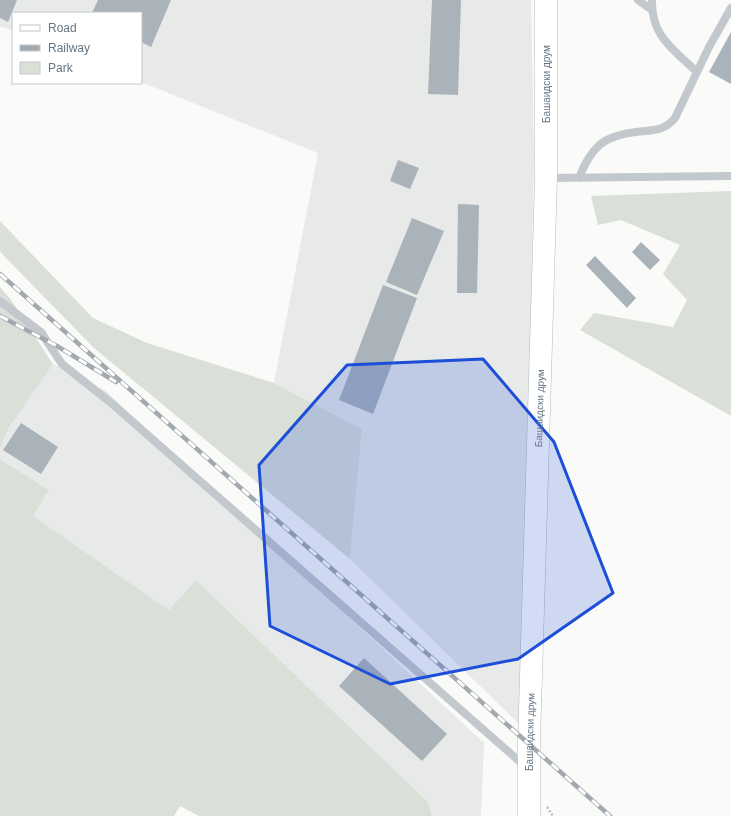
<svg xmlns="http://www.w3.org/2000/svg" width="731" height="816" font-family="Arial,sans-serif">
	<rect width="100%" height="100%" fill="#fafaf8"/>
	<path fill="#e8e9e9" d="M0,0H531L534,155L523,728L350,559L362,429L274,383L318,153L141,82V13H13V31L0,26Z
		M53,364L106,391L484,743L481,816H432L428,802L196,580L169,610L33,516L49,490L0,459V449L8,429Z"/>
	<path fill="#dadfd7" d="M731,191V416L580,330L594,313L673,327L687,300L663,274L680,245L621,220L598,225L591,196Z
		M0,221L93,318L147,343L274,383L362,429L350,559L94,348L3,255L0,251Z
		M0,287L11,300L53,364L8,429L0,449Z
		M0,459L49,490L33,516L169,610L196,580L428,802L432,816H199L180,806L174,816H0Z"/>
	<path fill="#aab3b9" d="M0,0H17L8,22L0,18Z
		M98,0H171L151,47L141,42V13H92Z
		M432,0H461L458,95L428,94Z
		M731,32V84L709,72Z
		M398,160L419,168L410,189L390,181Z
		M458,204L479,205L477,293H457Z
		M412,218L444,231L417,295L386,282Z
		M641,242L660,260L650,270L632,252Z
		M595,256L636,298L627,308L586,265Z
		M383,285L417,298L373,414L339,400Z
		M21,423L58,447L41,474L3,450Z
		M364,658L447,734L422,761L339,686Z"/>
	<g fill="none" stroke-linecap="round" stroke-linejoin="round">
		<g stroke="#b3babf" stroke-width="23">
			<g id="secondary">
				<path id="s1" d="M529,816V743L546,178V0"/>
			</g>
		</g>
		<path stroke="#bbbfc2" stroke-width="2.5" stroke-dasharray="2 2" stroke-linecap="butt" d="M547,807L553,816"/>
		<path stroke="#c3c8cc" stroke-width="8" d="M638,0L652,10
			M652,0C651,36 673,49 697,72
			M547,178L731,176
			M579,178C593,142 608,134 645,131C657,130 666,129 675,118L709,47L731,8
			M0,301L42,333L46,340L62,364L110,402L526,767"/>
		<use href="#secondary" stroke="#fff" stroke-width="22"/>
		<g stroke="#a2aab0" stroke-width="4.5">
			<path id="rail" d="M0,274L610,816
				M0,316L57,346L116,382"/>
		</g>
		<use href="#rail" stroke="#fff" stroke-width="3" stroke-dasharray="9" stroke-linecap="butt"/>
	</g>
	<path fill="#1d4ed8" fill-opacity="0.2" stroke="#1d4ed8" stroke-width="3" stroke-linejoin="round" d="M483,359L554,442L613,593L518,659L390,684L270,626L259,465L347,365Z"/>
	<g text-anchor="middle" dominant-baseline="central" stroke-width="4" stroke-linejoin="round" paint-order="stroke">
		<g font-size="10" fill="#657683" stroke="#fff">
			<text transform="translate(546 84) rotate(-90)">Башаидски друм</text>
			<text stroke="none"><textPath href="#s1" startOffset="408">Башаидски друм</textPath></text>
			<text stroke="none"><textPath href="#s1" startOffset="84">Башаидски друм</textPath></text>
		</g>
	</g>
	<rect x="12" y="12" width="130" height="72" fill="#ffffff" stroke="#c1c8cd"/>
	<rect x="20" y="25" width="20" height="6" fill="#ffffff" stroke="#c1c8cd"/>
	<text x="48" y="32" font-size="12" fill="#657683">Road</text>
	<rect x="20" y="45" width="20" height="6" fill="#a2aab0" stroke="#c1c8cd"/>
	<text x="48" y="52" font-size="12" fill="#657683">Railway</text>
	<rect x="20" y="62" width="20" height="12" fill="#dadfd7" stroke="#c1c8cd"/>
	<text x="48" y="72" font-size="12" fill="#657683">Park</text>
</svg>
